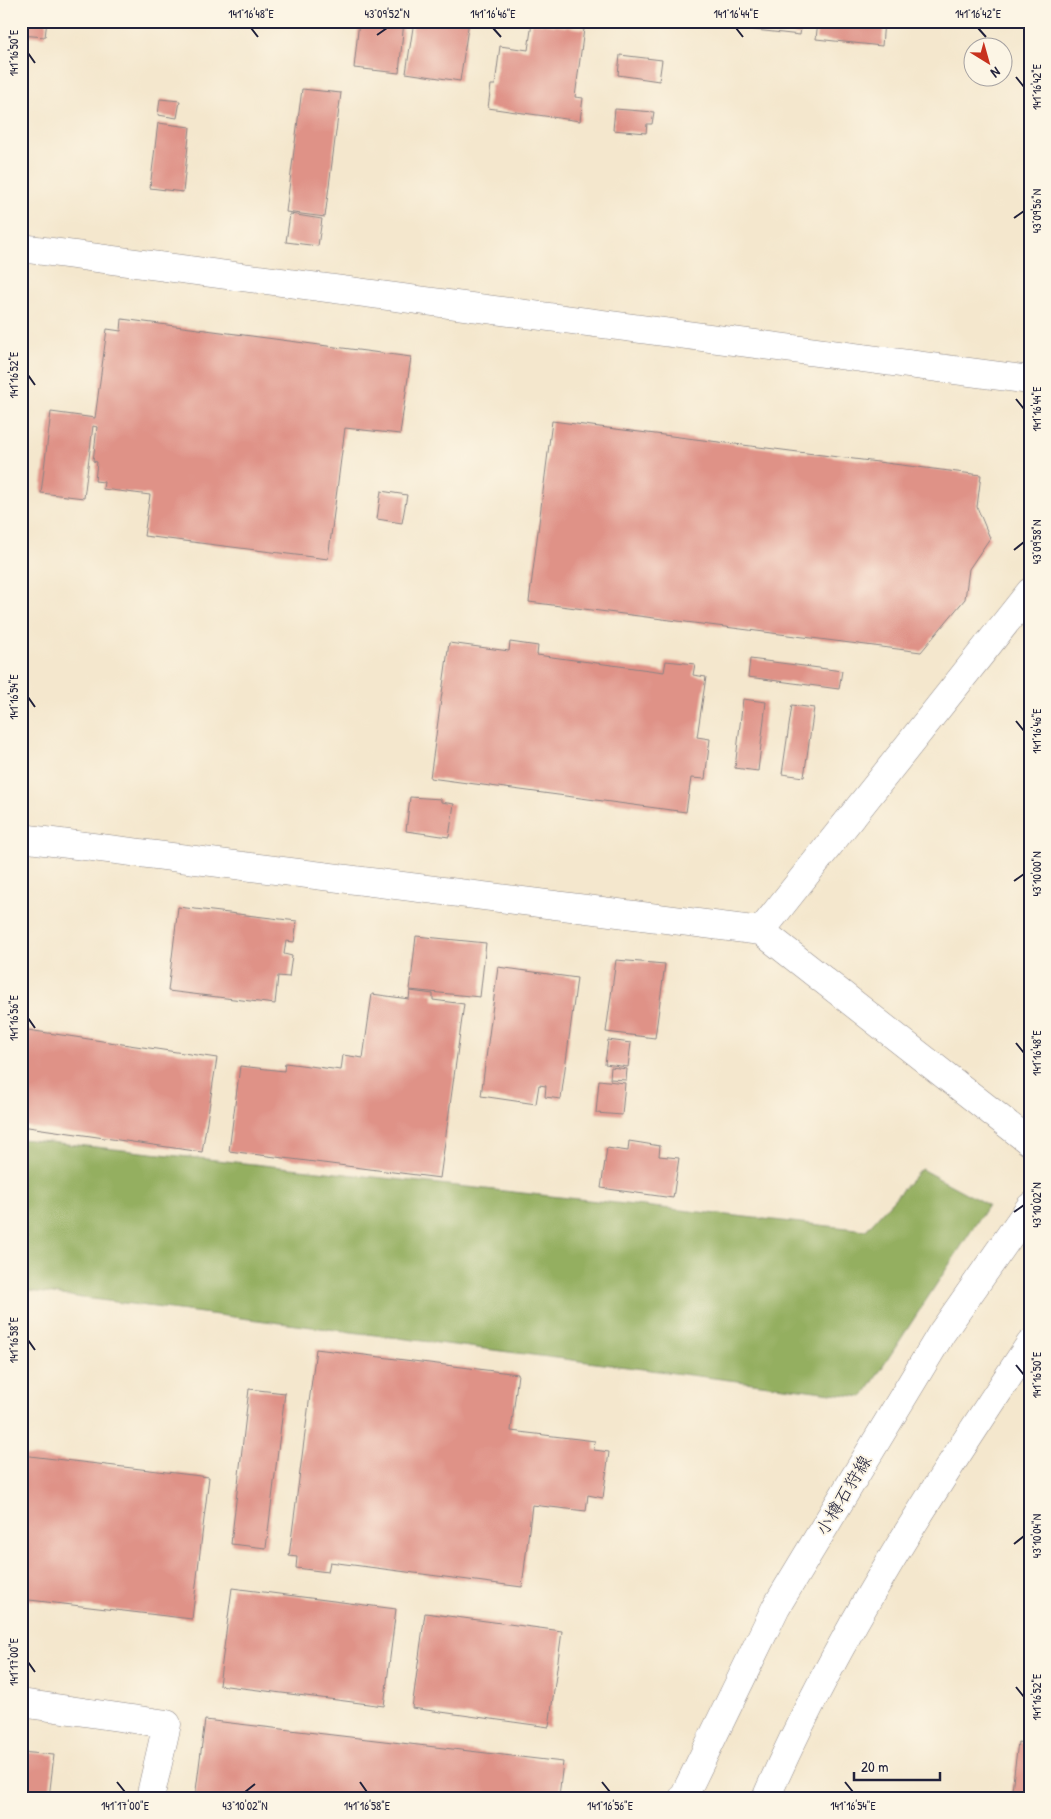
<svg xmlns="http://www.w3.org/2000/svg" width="1051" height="1819" font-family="'Patrick Hand','Klee One',sans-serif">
	<rect width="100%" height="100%" fill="#fcf5e5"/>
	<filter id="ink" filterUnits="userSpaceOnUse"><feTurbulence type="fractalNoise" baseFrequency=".02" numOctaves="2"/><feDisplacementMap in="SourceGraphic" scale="10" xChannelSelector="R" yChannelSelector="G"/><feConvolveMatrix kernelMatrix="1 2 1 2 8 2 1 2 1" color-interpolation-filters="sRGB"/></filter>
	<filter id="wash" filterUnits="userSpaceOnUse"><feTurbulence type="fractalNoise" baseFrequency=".0096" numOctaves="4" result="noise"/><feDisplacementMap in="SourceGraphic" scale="20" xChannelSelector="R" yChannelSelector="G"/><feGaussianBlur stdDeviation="1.12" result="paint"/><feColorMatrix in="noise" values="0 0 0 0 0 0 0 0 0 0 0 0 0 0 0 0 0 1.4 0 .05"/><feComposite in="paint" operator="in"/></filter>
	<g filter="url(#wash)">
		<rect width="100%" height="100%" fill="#f4e7cd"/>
		<path fill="#94af60" stroke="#5b684e" d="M21,1139L866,1230L921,1169L988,1205L863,1397L21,1290Z"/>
		<g id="blocks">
			<path fill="#df9287" d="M21,21H47L45,37L21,35Z
				M359,21H404L399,73L354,68Z
				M414,21H469L460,81L406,73Z
				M748,21H802L800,35L747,29Z
				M818,21H884L882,46L816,39Z
				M532,23L584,29L575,97L583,98L580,121L488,108L491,85H495L500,46L528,50Z
				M620,55L662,60L659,81L618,75Z
				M302,89L341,93L325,217L286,212Z
				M160,99L180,101L177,118L158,115Z
				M615,109L654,112L652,124H647L646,133L613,130Z
				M158,123L190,127L183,192L150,188Z
				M290,214L322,219L318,246L286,242Z
				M122,319L411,357L400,434L345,428L328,559L144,536L150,495L103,489L104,482L95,481L97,462L93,461L97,427L93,426L84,498L41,493L51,412L95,418L107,329L121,331Z
				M552,421L981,475L977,507L990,538L969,569L965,599L921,652L529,602Z
				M381,491L407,495L402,523L377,519Z
				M510,642L538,646L537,655L664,672L666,661L695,664L693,675L706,677L697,737L710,739L705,779L691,778L686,812L430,778L449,643L509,651Z
				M750,659L842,671L839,689L748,677Z
				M743,699L766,702L758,771L735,768Z
				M792,705L814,708L804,777L782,774Z
				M410,797L441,799V802L454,804L449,837L406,831Z
				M178,907L297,921L294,942L286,941L284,954L292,956L289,977L278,976L275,1004L168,991Z
				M416,936L486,943L480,997L410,990Z
				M616,960L665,964L655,1038L606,1032Z
				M498,967L577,978L561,1099L545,1097L546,1086L539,1085L536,1104L481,1096Z
				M410,991L433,994V1000L464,1004L440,1178L229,1151L240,1066L284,1071L285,1063L341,1070L343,1055L363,1058L372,994L409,999Z
				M21,1029L217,1058L202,1152L21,1126Z
				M608,1040L631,1043L628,1067L605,1064Z
				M611,1067L627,1069L626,1080L610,1079Z
				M599,1080L625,1083L622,1115L596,1113Z
				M629,1141L660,1146L659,1156L679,1158L673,1198L601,1188L607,1148L628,1151Z
				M316,1349L518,1374L511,1431L595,1441L594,1450L609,1452L603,1498L588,1495L586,1511L532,1505L522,1587L330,1562L328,1572L296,1568L297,1557L289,1556Z
				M249,1389L285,1393L266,1548L231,1544Z
				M21,1455L209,1477L192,1619L21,1599Z
				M232,1588L396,1609L384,1706L219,1685Z
				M425,1613L562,1631L549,1727L412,1708Z
				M205,1720L563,1762L559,1797L540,1795V1798H195Z
				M1018,1742L1030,1744V1798H1011Z
				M21,1752L54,1755L49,1798H21Z"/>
		</g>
	</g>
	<g filter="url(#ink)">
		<use href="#blocks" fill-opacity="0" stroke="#8b8484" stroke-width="1"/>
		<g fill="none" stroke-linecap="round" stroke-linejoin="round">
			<g stroke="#8b8484" stroke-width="29">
				<path id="minor" d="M21,248L1030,380
					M21,838L761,931L1030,1142
					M761,931L1030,592
					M21,1703L167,1724L150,1798"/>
			</g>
			<g stroke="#8b8484" stroke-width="29">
				<path id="major" d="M683,1798L776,1607L941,1334L1030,1207
					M766,1798C836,1637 933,1489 1030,1344"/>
			</g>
			<use href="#minor" stroke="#fff" stroke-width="28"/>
			<use href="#major" stroke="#fff" stroke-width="28"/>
		</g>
	</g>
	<path fill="none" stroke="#22223b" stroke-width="2" d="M251,28L258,37M493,28L501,37M736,28L743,37M978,28L986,37M377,35L387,28M28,53L35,63M1016,77L1024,87M1014,218L1024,211M28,375L35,385M1016,399L1024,409M1014,550L1024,542M28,697L35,707M1016,721L1024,731M1014,881L1024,874M28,1018L35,1028M1016,1043L1024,1053M1014,1212L1024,1205M28,1340L35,1350M1016,1365L1024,1375M1014,1544L1024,1536M28,1662L35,1672M1016,1687L1024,1697M117,1782L125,1792M360,1782L367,1792M602,1782L610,1792M845,1782L853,1792M245,1792L255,1784"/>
	<g text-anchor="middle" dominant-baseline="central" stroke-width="4" stroke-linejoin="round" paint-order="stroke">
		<g font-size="18" fill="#22223b" stroke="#fcf5e5">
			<text transform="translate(843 1495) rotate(-59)">小樽石狩線</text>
		</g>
	</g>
	<rect width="1051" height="1819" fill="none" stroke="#fcf5e5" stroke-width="55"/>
	<g transform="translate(988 62) rotate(143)"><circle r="24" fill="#fcf5e5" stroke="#a5a1a1"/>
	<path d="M0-4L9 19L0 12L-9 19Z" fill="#c8321e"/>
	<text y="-8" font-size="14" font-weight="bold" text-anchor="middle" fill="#22223b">N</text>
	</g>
	<path d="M854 1772v8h86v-8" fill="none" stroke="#22223b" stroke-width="2.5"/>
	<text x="861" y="1772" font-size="15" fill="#22223b" stroke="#fcf5e5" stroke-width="4" paint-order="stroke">20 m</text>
	<rect x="28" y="28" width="996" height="1764" fill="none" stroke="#22223b" stroke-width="2"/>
	<g font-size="12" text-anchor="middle" fill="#22223b">
		<text x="251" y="18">141°16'48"E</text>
		<text x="387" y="18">43°09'52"N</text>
		<text x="493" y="18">141°16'46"E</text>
		<text x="736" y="18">141°16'44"E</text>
		<text x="978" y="18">141°16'42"E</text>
		<text transform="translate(14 53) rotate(-90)" y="4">141°16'50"E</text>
		<text transform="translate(1037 87) rotate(-90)" y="4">141°16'42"E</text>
		<text transform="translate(1037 211) rotate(-90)" y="4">43°09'56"N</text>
		<text transform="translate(14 375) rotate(-90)" y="4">141°16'52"E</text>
		<text transform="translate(1037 409) rotate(-90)" y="4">141°16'44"E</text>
		<text transform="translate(1037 542) rotate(-90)" y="4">43°09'58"N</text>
		<text transform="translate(14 697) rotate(-90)" y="4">141°16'54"E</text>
		<text transform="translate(1037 731) rotate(-90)" y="4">141°16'46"E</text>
		<text transform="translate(1037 874) rotate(-90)" y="4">43°10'00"N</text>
		<text transform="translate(14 1018) rotate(-90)" y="4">141°16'56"E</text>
		<text transform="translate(1037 1053) rotate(-90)" y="4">141°16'48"E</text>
		<text transform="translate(1037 1205) rotate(-90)" y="4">43°10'02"N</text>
		<text transform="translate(14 1340) rotate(-90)" y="4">141°16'58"E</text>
		<text transform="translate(1037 1375) rotate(-90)" y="4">141°16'50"E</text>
		<text transform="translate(1037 1536) rotate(-90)" y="4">43°10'04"N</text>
		<text transform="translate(14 1662) rotate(-90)" y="4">141°17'00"E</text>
		<text transform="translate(1037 1697) rotate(-90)" y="4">141°16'52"E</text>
		<text x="125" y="1810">141°17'00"E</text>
		<text x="245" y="1810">43°10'02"N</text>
		<text x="367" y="1810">141°16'58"E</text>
		<text x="610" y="1810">141°16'56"E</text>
		<text x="853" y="1810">141°16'54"E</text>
	</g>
</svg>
